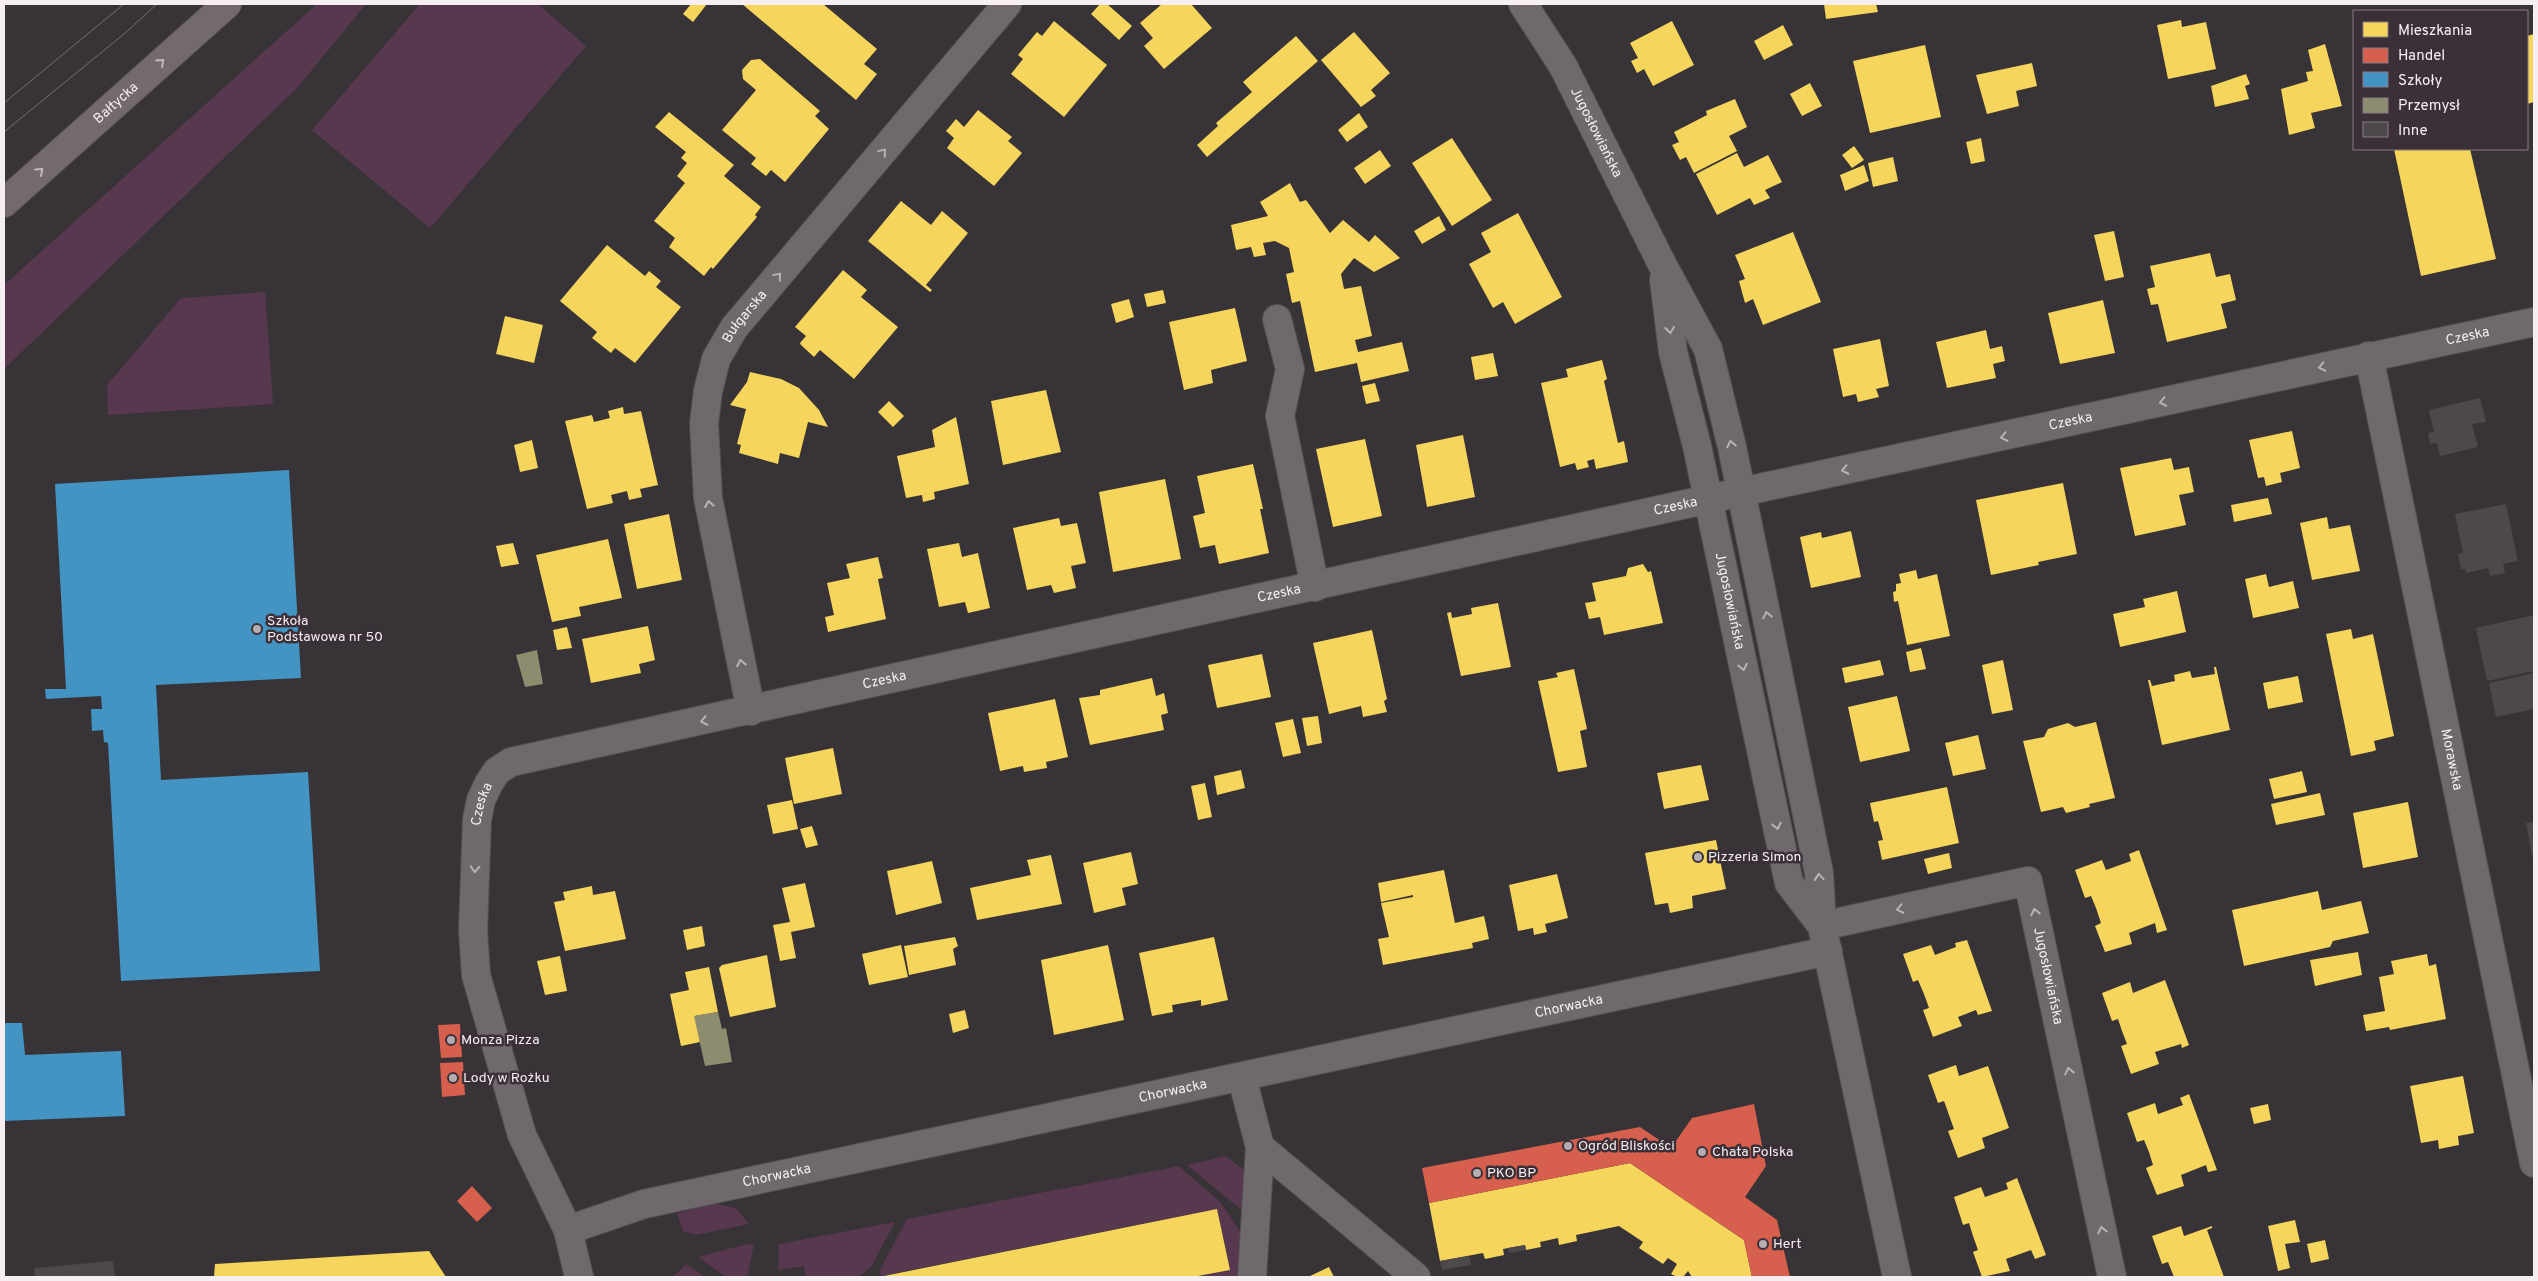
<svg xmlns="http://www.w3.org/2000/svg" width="2538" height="1281" font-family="Overpass,sans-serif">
	<rect width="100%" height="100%" fill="#383336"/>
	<path fill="#58384f" d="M317,4H366L297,88L4,369V285Z
		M420,4H538L586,46L430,228L312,130Z
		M265,292L273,404L108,415L107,385L181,298Z
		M1226,1156L1245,1171V1213L1187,1165Z
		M1179,1166L1221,1203L1243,1236L1241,1277H1203V1275L1229,1269L1217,1209L881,1276L880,1270L907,1219Z
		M710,1203L736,1208L749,1224L696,1235L683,1231L677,1214Z
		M895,1222L871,1267L858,1277H806L804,1266L778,1270L779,1244Z
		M747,1244L754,1245L747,1277H726L698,1257Z
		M686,1264L705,1277H673Z"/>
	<path fill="#f6d55c" d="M691,4H707L693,22L683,14Z
		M742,4H823L877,49L864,64L877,74L856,100Z
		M1100,4H1107L1132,26L1119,40L1091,14Z
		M1162,4H1191L1212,28L1164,69L1144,46L1153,38L1140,23Z
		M1824,4H1876L1878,12L1826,19Z
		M2181,20L2182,27L2206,22L2216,69L2168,79L2157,25Z
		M1054,21L1107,65L1064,117L1011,74L1023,59L1018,55L1037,32L1042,36Z
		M1672,21L1694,65L1653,86L1644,69L1637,73L1631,61L1638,58L1630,43Z
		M1783,25L1793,45L1764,60L1754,41Z
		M1354,32L1390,73L1371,90L1376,96L1361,107L1321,60Z
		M2534,34V102L2527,104V36Z
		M1296,36L1318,61L1207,157L1197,145L1218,126L1216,123L1252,92L1243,82Z
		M2325,44L2342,106L2311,113L2315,128L2289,135L2281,89L2308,81L2306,72L2313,71L2308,50Z
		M1925,45L1941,117L1870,133L1853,61Z
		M760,59L820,111L815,116L829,129L785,182L771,170L766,176L751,164L756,158L722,130L756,90L743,79L742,70L751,60Z
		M2032,63L2037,86L2016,91L2019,106L1987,114L1976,75Z
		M2246,74L2250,84L2245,86L2249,99L2215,107L2211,86Z
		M1810,83L1822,106L1802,116L1790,94Z
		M1735,99L1747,127L1729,136L1737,151L1694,173L1686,157L1680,160L1672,145L1679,142L1674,132L1707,115L1706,111Z
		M978,110L1012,137L1008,141L1022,153L994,186L947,148L954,138L946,131L956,119L964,127Z
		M669,112L734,165L724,176L761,207L755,215L757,217L713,269L711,267L704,276L669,247L675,238L654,221L685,183L677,176L687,163L681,158L686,152L655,127Z
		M1359,113L1368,127L1347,142L1338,130Z
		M1452,138L1492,200L1452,226L1412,163Z
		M1981,138L1985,161L1971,164L1966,142Z
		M1854,146L1864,160L1852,168L1842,155Z
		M2394,149H2470L2496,259L2421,276Z
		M1380,150L1391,166L1365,184L1354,168Z
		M1737,153L1744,167L1768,155L1782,182L1765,190L1770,198L1754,205L1750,198L1717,215L1696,174Z
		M1893,157L1898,181L1873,187L1868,163Z
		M1864,165L1869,181L1845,191L1840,175Z
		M1290,183L1300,202L1306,200L1330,233L1343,220L1369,242L1375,235L1400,258L1374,272L1354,258L1341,274L1344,289L1361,286L1372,336L1355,340L1358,352L1402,342L1409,371L1361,382L1357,363L1315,372L1300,301L1292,303L1286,274L1294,272L1289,248L1275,241L1263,243L1266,255L1254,257L1251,247L1236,250L1231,225L1268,216L1260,202Z
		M901,201L931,225L942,211L968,233L926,285L932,290L930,292L868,241Z
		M1518,213L1562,297L1515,324L1503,302L1493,308L1469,264L1491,252L1481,233Z
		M1439,216L1446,230L1422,244L1414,231Z
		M2114,231L2124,277L2105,281L2094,235Z
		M1793,232L1821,302L1763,325L1753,299L1745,303L1739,281L1745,279L1735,255Z
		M607,245L645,276L649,271L661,281L656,287L681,307L635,363L615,348L611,353L592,338L597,332L560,301Z
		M2210,253L2216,277L2230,274L2236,300L2221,304L2227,328L2167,342L2158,304L2151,305L2147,289L2155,287L2150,266Z
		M843,270L867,290L861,297L898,327L854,379L820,350L814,357L801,345L800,343L806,336L795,327Z
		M1163,290L1166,303L1147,307L1144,294Z
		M1129,299L1134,317L1116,323L1111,304Z
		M2103,300L2115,353L2060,364L2048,313Z
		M1235,308L1247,361L1211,370L1213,383L1184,390L1169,322Z
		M505,316L543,325L534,363L496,354Z
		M1986,330L1990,349L2002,346L2005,361L1993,364L1996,378L1947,388L1936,342Z
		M1880,339L1889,386L1876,389L1879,397L1858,402L1856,394L1843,397L1833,349Z
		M1493,353L1498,376L1475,380L1471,357Z
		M1602,360L1607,379L1604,381L1618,443L1624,441L1628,462L1596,469L1594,459L1587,461L1589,467L1577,470L1575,463L1560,467L1541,383L1568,377L1566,369Z
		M750,372L781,379L799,388L819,410L828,427L808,422L799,458L780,453L778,464L739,453L741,445L737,444L746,409L730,405L747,382Z
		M1375,383L1380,401L1366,404L1362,386Z
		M1046,390L1061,452L1003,465L991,401Z
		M889,401L904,416L893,427L878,412Z
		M623,407L624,414L641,411L658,485L640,489L642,497L629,500L627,491L611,495L613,503L587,509L565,421L592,415L594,422L610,418L608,411Z
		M956,417L969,484L934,492L935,499L923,502L922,495L906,498L897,456L935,447L932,430Z
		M2292,431L2300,468L2280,473L2282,482L2266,486L2264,477L2258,478L2249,440Z
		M1463,435L1475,497L1427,507L1416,445Z
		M1365,439L1382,516L1333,527L1316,449Z
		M532,440L538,468L520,472L514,445Z
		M2171,458L2174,470L2189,467L2194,492L2179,495L2186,525L2135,536L2120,468Z
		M1253,464L1263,509H1260L1269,553L1219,564L1215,545L1200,548L1193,516L1205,513L1197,476Z
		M1165,479L1181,559L1113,572L1099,492Z
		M2063,483L2077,554L2038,562L2039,565L1991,575L1976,500Z
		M2268,498L2272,514L2234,522L2231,505Z
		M669,514L682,580L637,589L624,524Z
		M2327,517L2329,529L2350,525L2360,571L2312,580L2300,523Z
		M1059,518L1061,526L1077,523L1086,563L1071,566L1076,588L1054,593L1051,585L1027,590L1013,528Z
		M1851,531L1861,577L1811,588L1800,537L1821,532L1822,538Z
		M608,539L622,598L579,607L581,616L552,622L536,555Z
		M513,543L519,564L501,567L496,546Z
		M959,543L962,557L978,553L990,608L968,613L965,602L939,607L927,549Z
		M878,557L883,578L878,579L886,619L828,632L825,617L834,615L827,583L850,578L846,564Z
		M1643,564L1648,572L1651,571L1663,623L1604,635L1600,617L1589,619L1585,603L1596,601L1592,583L1626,576L1628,568Z
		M1916,570L1918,579L1937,574L1950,636L1907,645L1898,601L1894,602L1893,592L1896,591V584L1901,583L1899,574Z
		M2266,574L2269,587L2293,581L2299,608L2253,618L2245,579Z
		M2177,591L2186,632L2120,647L2113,614L2145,607L2143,599Z
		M1498,603L1511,667L1461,676L1447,613L1451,612L1452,618L1472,614L1471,608Z
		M648,626L655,660L639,664L641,673L591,683L582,639Z
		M567,627L572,648L557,650L553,630Z
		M2351,629L2353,639L2373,634L2394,736L2374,741L2376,750L2374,751L2351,756L2326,634Z
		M1372,630L1387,699L1384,701L1387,712L1363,717L1361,706L1329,714L1313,643Z
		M1921,648L1926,669L1910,672L1906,652Z
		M1262,654L1271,697L1217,708L1208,665Z
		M1880,660L1884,675L1845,683L1842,668Z
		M2003,660L2013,710L1992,714L1982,665Z
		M2214,667H2216L2230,730L2162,745L2148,680H2150L2152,686L2175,681L2174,675L2190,671L2192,678L2215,674Z
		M1574,669L1587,729L1580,731L1587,767L1558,772L1538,681L1558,677L1556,673Z
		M2298,676L2303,702L2268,709L2263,683Z
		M1152,678L1156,696L1164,693L1168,713L1161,715L1164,730L1090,745L1079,698L1100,695V690Z
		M1897,696L1910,751L1860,762L1848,707Z
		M1055,699L1068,757L1046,762L1047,768L1035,770L1024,772L1023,766L1000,771L988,713Z
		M1318,716L1322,743L1307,746L1302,718Z
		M1293,719L1301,753L1283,757L1275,723Z
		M2096,722L2115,798L2089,804L2090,807L2066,813L2063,807L2041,812L2023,741L2044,737L2048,729L2068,723L2075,727Z
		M1978,735L1986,769L1953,776L1945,743Z
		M833,748L842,794L794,804L785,758Z
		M1701,765L1709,800L1664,809L1657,773Z
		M1241,770L1245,788L1217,795L1214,776Z
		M2302,771L2307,792L2274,799L2269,779Z
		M1205,783L1212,817L1198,820L1191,786Z
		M1947,787L1959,843L1882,860L1878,841L1883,840L1878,821L1874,822L1870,803Z
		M2320,793L2325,815L2276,825L2271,804Z
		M792,800L798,829L773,834L767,805Z
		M2408,802L2418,857L2363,868L2353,813Z
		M812,826L818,845L806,848L800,829Z
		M1716,840L1726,889L1692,896L1693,908L1670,913L1668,903L1655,905L1645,853Z
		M2139,850L2167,930L2157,933L2155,923L2129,933L2132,944L2105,952L2095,926L2101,923L2096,908L2091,896L2085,898L2075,870L2102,860L2106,870L2131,861L2129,854Z
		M1131,852L1138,884L1122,888L1126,905L1094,913L1083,863Z
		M1949,853L1952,868L1928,874L1924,859Z
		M1051,855L1062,904L977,920L970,888L1031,875L1027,860Z
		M932,861L942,903L896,915L887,871Z
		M1444,870L1455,923L1484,916L1489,939L1472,943L1473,948L1383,965L1378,939L1389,937L1381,903L1413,897V895L1381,902L1378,883Z
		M1557,874L1568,918L1545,924L1547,932L1534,935L1533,928L1518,931L1509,885Z
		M805,883L815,927L791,932L796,958L780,961L773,925L790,922L782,888Z
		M592,886L593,895L615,891L626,939L565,951L554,902L565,900L563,892Z
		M2318,891L2322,910L2361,901L2369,933L2333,941L2330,947L2244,966L2232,910Z
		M702,926L705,946L687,950L683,930Z
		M955,937L958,946L953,949L956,965L909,975L904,946Z
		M1214,937L1228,1000L1201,1006V1000L1172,1005L1173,1012L1152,1016L1139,953Z
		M1967,940L1992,1011L1978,1015L1976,1010L1958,1017L1962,1026L1933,1037L1923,1010L1929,1008L1924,994L1918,980L1913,982L1903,954L1931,945L1935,955L1956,947L1955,943Z
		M901,945L908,977L869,985L862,954Z
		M1108,945L1124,1020L1054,1035L1041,960Z
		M2358,952L2362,975L2315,986L2310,960Z
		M2427,954L2429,966L2436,964L2446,1019L2390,1030L2389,1027L2366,1031L2363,1015L2385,1011L2379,977L2394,974L2391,961Z
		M767,955L776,1007L730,1017L719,968L722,965Z
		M560,956L567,991L545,995L537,961Z
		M709,967L718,1012L695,1016L700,1042L681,1046L670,994L689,990L685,972Z
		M2165,980L2189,1045L2182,1048L2181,1044L2155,1052L2159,1064L2131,1074L2121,1046L2127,1044L2122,1031L2118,1019L2112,1021L2102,993L2130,982L2133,993Z
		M965,1010L969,1028L953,1033L949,1014Z
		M1956,1065L1959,1076L1988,1066L2009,1128L1982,1138L1985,1148L1958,1158L1948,1131L1954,1129L1944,1101L1938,1103L1928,1075Z
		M2463,1076L2474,1133L2458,1136L2459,1145L2439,1149L2438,1140L2421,1143L2410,1086Z
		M2189,1094L2217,1170L2208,1172L2206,1165L2181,1175L2184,1186L2157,1195L2146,1168L2153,1165L2149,1152L2144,1140L2137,1142L2127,1113L2155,1103L2158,1114L2183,1105L2180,1098Z
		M2268,1104L2271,1120L2254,1124L2250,1108Z
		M1630,1163L1744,1240L1752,1277H1692L1688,1271L1683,1277H1677L1671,1274L1677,1264L1668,1258L1663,1264L1639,1248L1643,1242L1619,1226L1576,1235L1577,1241L1559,1245L1558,1238L1540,1242L1541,1247L1526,1250L1525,1245L1503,1249L1504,1255L1485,1259L1483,1253L1440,1261L1429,1203Z
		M2017,1178L2046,1255L2035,1259L2031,1250L2006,1259L2010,1271L1982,1277L1973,1252L1978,1250L1973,1236L1969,1223L1963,1225L1954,1197L1981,1187L1985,1197L2008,1189L2006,1183Z
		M1217,1209L1230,1270L1203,1275L1193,1277H879Z
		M2295,1220L2300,1242L2285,1244L2290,1268L2278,1271L2268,1226Z
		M2181,1226L2184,1236L2212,1226V1228L2207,1230L2224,1277H2174L2168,1262L2162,1264L2152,1236Z
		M2325,1240L2329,1259L2311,1263L2307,1244Z
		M429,1251L446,1277H214L215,1264Z
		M1329,1267L1334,1277H1308Z"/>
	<path fill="#d6604d" d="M460,1024L462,1057L441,1058L438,1025Z
		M463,1062L465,1095L442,1097L440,1063Z
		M1754,1104L1766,1166L1745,1197L1777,1220L1790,1277H1752L1744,1240L1630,1163L1429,1203L1422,1168L1640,1127L1671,1148L1692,1118Z
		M472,1186L492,1208L477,1222L457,1201Z"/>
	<path fill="#4393c3" d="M289,470L301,678L156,685L161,780L308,772L320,971L121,981L108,743L104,742L103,730L92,731L91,709H102L101,696L46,699L45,689H66L55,484Z
		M4,1023H22L25,1055L121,1051L125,1116L4,1121Z"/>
	<path fill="#8c8c6e" d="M537,650L543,684L525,687L516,655Z
		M718,1012L722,1029L726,1028L732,1062L705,1066L694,1016Z"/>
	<path fill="#4d484b" d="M2480,398L2486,422L2472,424L2478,447L2440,456L2437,443L2430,444L2428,433L2434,432L2429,410Z
		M2506,504L2518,561L2503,564L2505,573L2490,576L2488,568L2466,573V569L2461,570L2458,554L2463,553L2455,514Z
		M2534,615V671L2487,681L2476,628Z
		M2534,673V709L2496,717L2489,683Z
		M2534,822V860L2533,861L2526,823Z
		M1525,1245L1526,1250L1509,1253L1508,1248Z
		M1469,1256L1471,1265L1442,1270L1440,1261Z
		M113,1261L115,1277H35L34,1268Z"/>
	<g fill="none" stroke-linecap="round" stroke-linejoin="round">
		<g stroke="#565254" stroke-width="30">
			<g id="minor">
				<path id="s1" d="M1523,4L1563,66L1662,264L1708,349L1732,447L1819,873L1822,926L1897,1277"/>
				<path id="s2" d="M1664,280L1673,352L1697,446L1789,883L1822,926"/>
				<path d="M1277,319L1290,369L1280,416L1315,587"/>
				<path id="s3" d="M2369,356L2534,1163"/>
				<path id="s4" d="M751,711L708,498L704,423L708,391L716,359L734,328L1007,4"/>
				<path id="s5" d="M1822,926L2028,881L2112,1277"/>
				<path d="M1242,1078L1260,1147L1252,1277"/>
				<path d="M1260,1147L1416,1277"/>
				<path id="s6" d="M568,1230L644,1204L1828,951"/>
				<path id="s7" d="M579,1277L568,1230L522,1135L476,975L473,930L477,820L481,800L489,783L497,771L511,762L1741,492L2534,322"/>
			</g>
		</g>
		<g stroke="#565254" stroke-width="30">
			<g id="secondary">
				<path id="s8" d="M4,203L227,4"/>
			</g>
		</g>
		<use href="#minor" stroke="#6f686c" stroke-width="28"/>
		<use href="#secondary" stroke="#73696f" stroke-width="28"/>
		<path stroke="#746e72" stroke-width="1" d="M4,103L124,4
			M4,132L124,34L157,4"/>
	</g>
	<defs><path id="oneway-chevron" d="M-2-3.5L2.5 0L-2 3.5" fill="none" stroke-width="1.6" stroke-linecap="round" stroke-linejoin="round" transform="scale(1.25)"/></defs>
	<g stroke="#c2b9be">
		<use href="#oneway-chevron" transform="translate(161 62) rotate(-42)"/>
		<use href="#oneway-chevron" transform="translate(40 171) rotate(-42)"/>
	</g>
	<g stroke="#b9b2b6">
		<use href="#oneway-chevron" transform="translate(883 152) rotate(-50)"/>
		<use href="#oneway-chevron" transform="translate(778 276) rotate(-50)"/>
		<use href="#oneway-chevron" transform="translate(1670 330) rotate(83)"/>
		<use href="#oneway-chevron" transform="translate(2322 367) rotate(168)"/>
		<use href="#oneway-chevron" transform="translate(2163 402) rotate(168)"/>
		<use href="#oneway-chevron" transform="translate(2004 437) rotate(168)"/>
		<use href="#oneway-chevron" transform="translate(1731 444) rotate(-102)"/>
		<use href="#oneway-chevron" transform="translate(1845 470) rotate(168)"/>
		<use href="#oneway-chevron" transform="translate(709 504) rotate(-100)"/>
		<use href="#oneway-chevron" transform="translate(1767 615) rotate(-102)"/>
		<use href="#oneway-chevron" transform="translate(741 663) rotate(-101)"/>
		<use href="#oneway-chevron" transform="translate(1743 667) rotate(78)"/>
		<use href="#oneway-chevron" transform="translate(704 721) rotate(168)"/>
		<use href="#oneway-chevron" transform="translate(1777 826) rotate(78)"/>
		<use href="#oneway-chevron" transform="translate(475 869) rotate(93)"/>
		<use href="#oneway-chevron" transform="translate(1819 877) rotate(-95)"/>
		<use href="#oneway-chevron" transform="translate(1900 909) rotate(168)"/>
		<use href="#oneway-chevron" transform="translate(2035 912) rotate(-102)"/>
		<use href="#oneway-chevron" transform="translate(2069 1071) rotate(-102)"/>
		<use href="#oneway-chevron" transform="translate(2102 1230) rotate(-102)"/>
	</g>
	<g fill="#b4adb1" stroke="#3b3037" stroke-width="2">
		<circle cx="257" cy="629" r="5"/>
		<circle cx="1698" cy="857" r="5"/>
		<circle cx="451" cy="1040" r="5"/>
		<circle cx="453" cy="1078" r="5"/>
		<circle cx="1568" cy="1146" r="5"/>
		<circle cx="1702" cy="1152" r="5"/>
		<circle cx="1477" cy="1173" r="5"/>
		<circle cx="1763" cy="1244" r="5"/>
	</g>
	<g text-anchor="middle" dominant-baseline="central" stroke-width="5" stroke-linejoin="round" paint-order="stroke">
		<g font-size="14" fill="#f6eef3" stroke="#3b3037">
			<text stroke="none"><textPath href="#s8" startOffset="150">Bałtycka</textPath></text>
			<text stroke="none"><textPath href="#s1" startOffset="148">Jugosłowiańska</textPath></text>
			<text stroke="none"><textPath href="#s4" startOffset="409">Bułgarska</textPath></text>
			<text stroke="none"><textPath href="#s7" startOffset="2548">Czeska</textPath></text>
			<text stroke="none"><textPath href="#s7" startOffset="2142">Czeska</textPath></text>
			<text stroke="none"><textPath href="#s7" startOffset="1738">Czeska</textPath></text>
			<text stroke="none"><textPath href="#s7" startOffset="1332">Czeska</textPath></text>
			<text stroke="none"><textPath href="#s2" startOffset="328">Jugosłowiańska</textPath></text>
			<text stroke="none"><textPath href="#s7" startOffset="928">Czeska</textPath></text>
			<text stroke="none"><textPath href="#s3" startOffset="412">Morawska</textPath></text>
			<text stroke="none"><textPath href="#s7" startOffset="492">Czeska</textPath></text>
			<text stroke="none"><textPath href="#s5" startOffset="308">Jugosłowiańska</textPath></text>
			<text stroke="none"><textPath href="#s6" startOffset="1026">Chorwacka</textPath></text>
			<text stroke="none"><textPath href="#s6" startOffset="621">Chorwacka</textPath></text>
			<text stroke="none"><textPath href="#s6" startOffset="216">Chorwacka</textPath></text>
		</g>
		<g font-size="14" fill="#f6eef3" stroke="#3b3037" text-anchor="start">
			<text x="267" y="621">Szkoła<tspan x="267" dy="16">Podstawowa nr 50</tspan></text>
			<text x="1708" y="857">Pizzeria Simon</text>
			<text x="461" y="1040">Monza Pizza</text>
			<text x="463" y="1078">Lody w Rożku</text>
			<text x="1578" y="1146">Ogród Bliskości</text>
			<text x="1712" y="1152">Chata Polska</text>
			<text x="1487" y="1173">PKO BP</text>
			<text x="1773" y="1244">Hert</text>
		</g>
	</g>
	<rect width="2538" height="1281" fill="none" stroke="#f6eef3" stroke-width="10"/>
	<rect x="2353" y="10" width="175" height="140" fill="#3b3037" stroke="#867c82"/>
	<rect x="2363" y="22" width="25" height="15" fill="#f6d55c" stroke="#867c82"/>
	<text x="2398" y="35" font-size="15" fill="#f6eef3">Mieszkania</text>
	<rect x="2363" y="48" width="25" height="15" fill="#d6604d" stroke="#867c82"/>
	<text x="2398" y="60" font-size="15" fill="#f6eef3">Handel</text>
	<rect x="2363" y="72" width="25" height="15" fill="#4393c3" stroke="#867c82"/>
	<text x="2398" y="85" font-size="15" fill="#f6eef3">Szkoły</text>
	<rect x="2363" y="98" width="25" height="15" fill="#8c8c6e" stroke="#867c82"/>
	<text x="2398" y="110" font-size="15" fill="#f6eef3">Przemysł</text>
	<rect x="2363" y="122" width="25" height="15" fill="#4d484b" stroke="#867c82"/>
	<text x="2398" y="135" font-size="15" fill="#f6eef3">Inne</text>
</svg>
